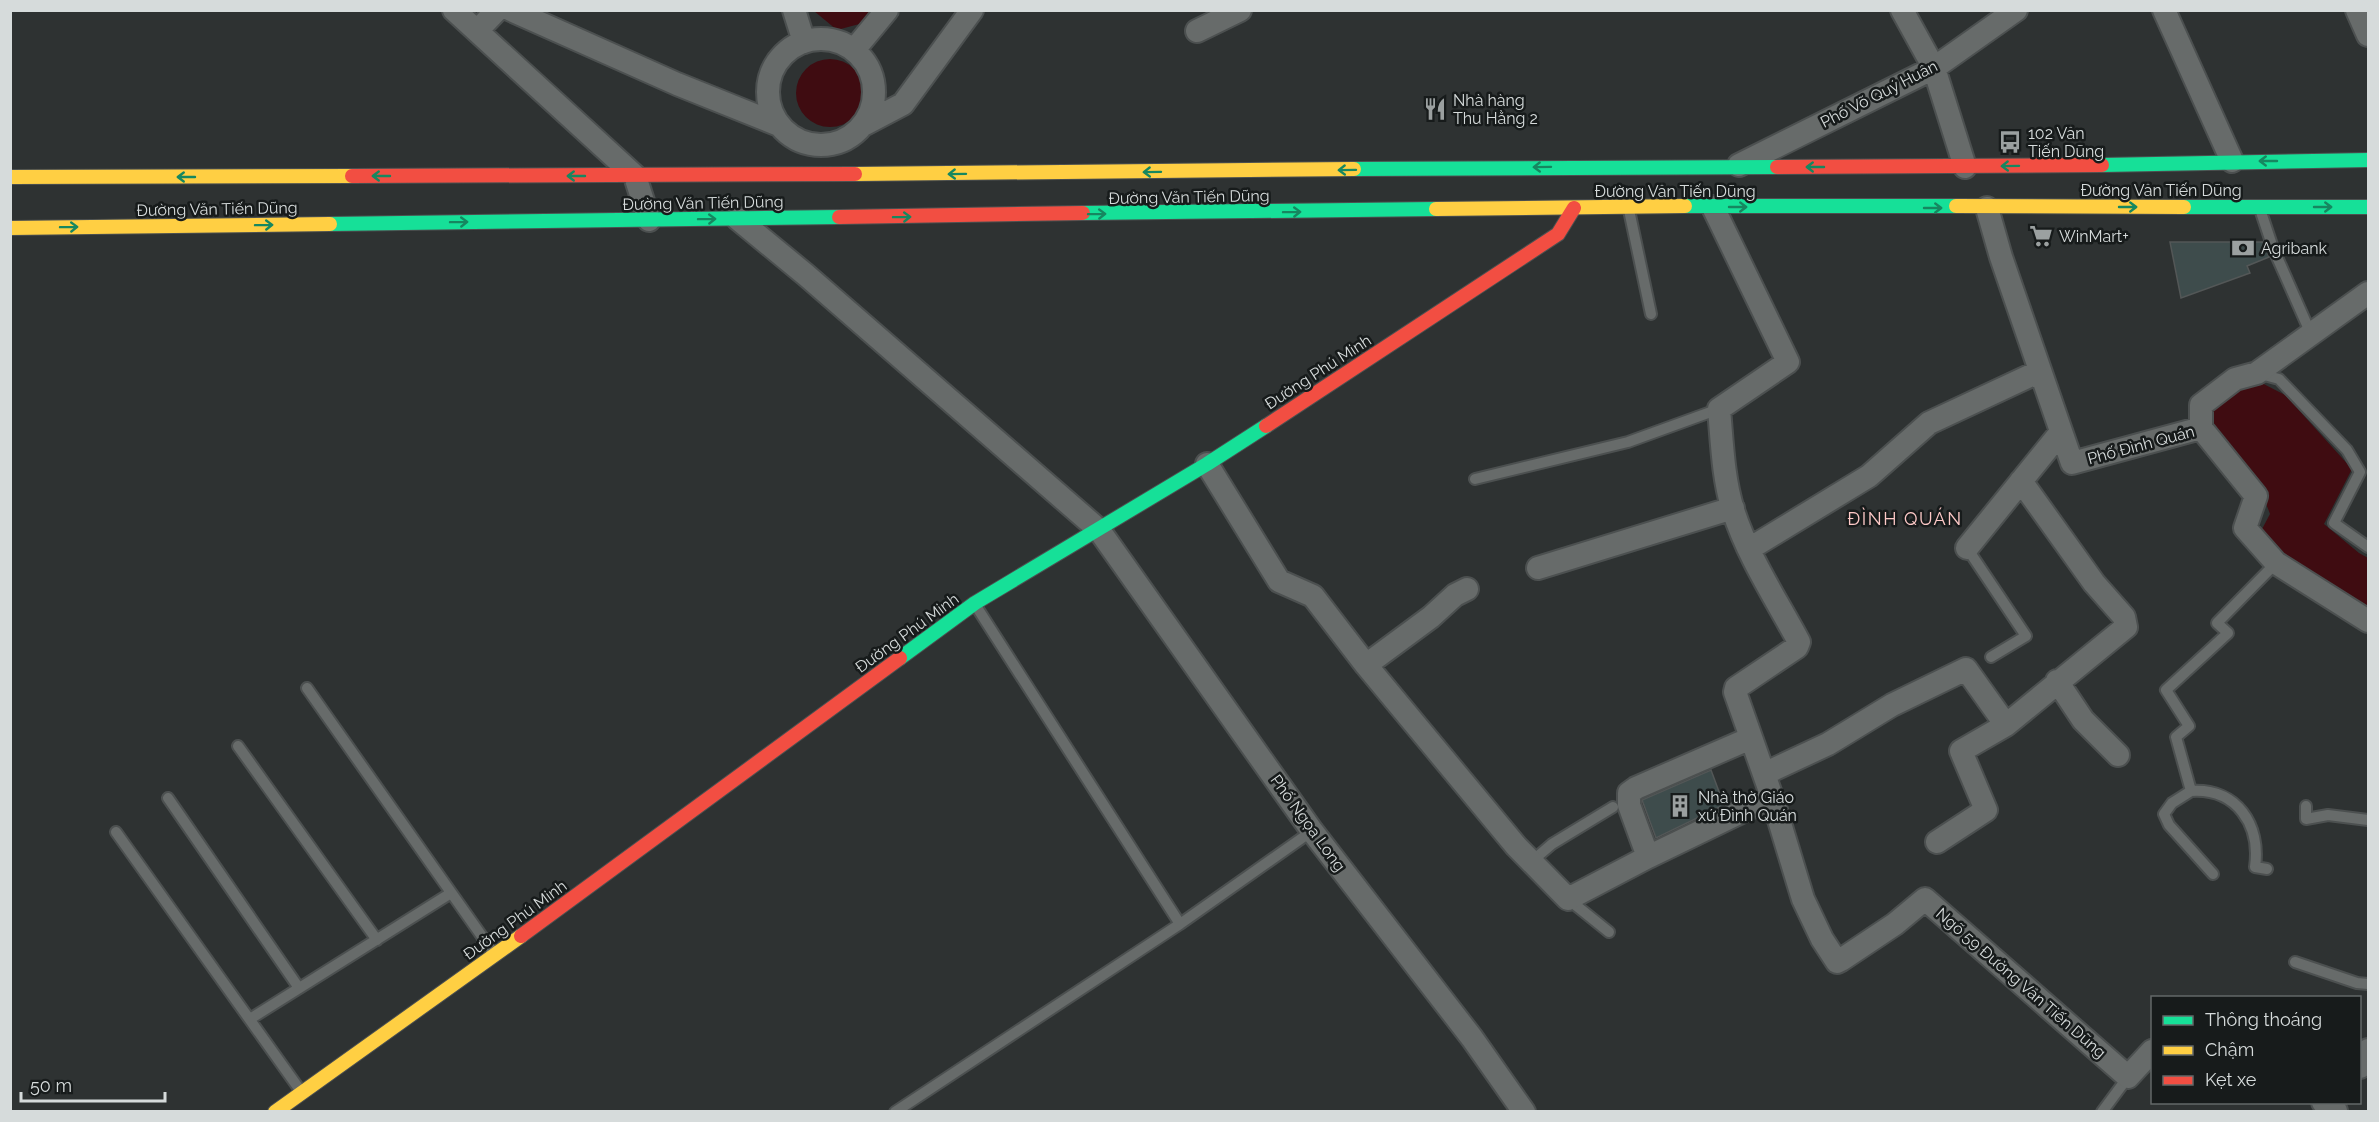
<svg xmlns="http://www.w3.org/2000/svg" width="2379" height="1122" font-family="Raleway,sans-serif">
	<rect width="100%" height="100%" fill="#2e3232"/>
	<path fill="#3f0c11" d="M814,11H874L863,23L837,30Z
		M796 93a34 34 0 1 1 68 0a34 34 0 1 1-68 0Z
		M2254,379L2285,395L2352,469L2324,524L2359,553L2368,558V616L2266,540L2261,531L2270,514C2256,475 2238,453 2211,423L2213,407Z"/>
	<path fill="#3e4c4c" stroke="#535757" stroke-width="1.5" d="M2170,242H2263L2269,257L2247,266L2250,273L2181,298Z
		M1711,770L1724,805L1656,838L1642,800Z"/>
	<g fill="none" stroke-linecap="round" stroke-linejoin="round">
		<g stroke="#4c5050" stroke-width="14">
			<path id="lane" d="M2260,209L2273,248L2311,334
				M1629,210L1651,314
				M2257,373L2279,379L2347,450L2360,472L2334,523L2368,547
				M1475,479L1628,442L1719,409
				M1967,548L2026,636L1991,657
				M976,606L1180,924
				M307,688L493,952
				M238,746L377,940
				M2191,791L2172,803L2164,814L2169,825L2213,874
				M168,798L299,988
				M2306,806V819L2328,815L2368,820
				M116,832L300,1090
				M1531,862L1552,844L1613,807
				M2267,869L2255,867C2261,825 2237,788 2191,791L2176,737L2189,726L2166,690L2228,633L2217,623L2276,563
				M1568,899L1609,932
				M2295,962L2357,983L2368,984
				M250,1019L451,893
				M895,1112L1180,924L1312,831
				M2102,1112L2128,1077"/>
		</g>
		<g stroke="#4c5050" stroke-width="26">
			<path id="street" d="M454,10L635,176L649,220
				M511,10L677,84L779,125
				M794,10L804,42
				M1902,10L1934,68L1965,167
				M2164,10L2232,161
				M2357,10L2368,35
				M477,31L497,10
				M1197,31L1240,10
				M768 92a53 53 0 1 1 106 0a53 53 0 1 1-106 0Z
				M854,50L887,10
				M865,124L903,104L972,10
				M1739,165L1934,68L2016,10
				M1713,207L1788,362L1719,409C1722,442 1723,478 1733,510C1748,557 1776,599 1799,642L1797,647L1736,688L1735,692L1772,797L1803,899L1822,939L1837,962L1841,960L1895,924L1925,899L2128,1077L2152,1051
				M1987,208L2001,257L2072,463L2201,428L2256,496L2245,528L2276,563L2368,621
				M738,219L806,275L1099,530L1312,831L1472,1038L1524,1112
				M2201,428V405L2235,379L2257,373L2368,293
				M1207,464L1279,581L1313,596L1366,665L1516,846L1568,899L1648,857L1772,797
				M1967,548L2061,432
				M1749,549L1869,476L1929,423L2040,371
				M1538,568L1733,508
				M1366,665L1431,617L1455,595L1467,589
				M2057,681L2083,720L2118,755
				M2006,725L2126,627L2124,617L2094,583L2021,481
				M1764,774L1828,744L1892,705L1966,669L2006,725L1961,751L1986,810L1937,842
				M1648,857L1629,805V793L1636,788L1751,738
				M2360,1067L2368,1050
				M2323,1102L2336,1111"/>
		</g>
		<g stroke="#4c5050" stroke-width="16">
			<path id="fast" d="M2102,165L2368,160
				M1354,169L1777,167
				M1685,206H1956
				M2184,207H2368
				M1083,213L1436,209
				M330,224L839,217
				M900,658L975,603L1207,464L1266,426"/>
		</g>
		<g stroke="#4c5050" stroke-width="16">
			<path id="slow" d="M855,174L1354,169
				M10,177L352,176
				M1956,206L2184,207
				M1436,209L1685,206
				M10,228L330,224
				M275,1112L521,936"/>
		</g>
		<g stroke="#4c5050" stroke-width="16">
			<path id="jam" d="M1777,167L2102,165
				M352,176L855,174
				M839,217L1083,213
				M1266,426L1558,234L1574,208
				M521,936L900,658"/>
		</g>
		<use href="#lane" stroke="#676b6a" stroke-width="10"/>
		<use href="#street" stroke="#676b6a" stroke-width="22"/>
		<use href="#fast" stroke="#16e098" stroke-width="14"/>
		<use href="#slow" stroke="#ffcf43" stroke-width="14"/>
		<use href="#jam" stroke="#f24e42" stroke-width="14"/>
	</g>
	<defs><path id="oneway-shaft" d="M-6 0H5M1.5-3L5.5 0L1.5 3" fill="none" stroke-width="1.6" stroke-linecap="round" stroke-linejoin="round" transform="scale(1.5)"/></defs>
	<g stroke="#168760">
		<use href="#oneway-shaft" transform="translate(2268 161) rotate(180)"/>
		<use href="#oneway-shaft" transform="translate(2010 166) rotate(179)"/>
		<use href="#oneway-shaft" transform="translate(1542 167) rotate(179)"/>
		<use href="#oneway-shaft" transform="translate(1815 167) rotate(180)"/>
		<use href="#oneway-shaft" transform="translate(1347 170) rotate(179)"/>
		<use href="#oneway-shaft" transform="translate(1152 172) rotate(179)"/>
		<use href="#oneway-shaft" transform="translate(957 174) rotate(179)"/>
		<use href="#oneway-shaft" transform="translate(381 176) rotate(180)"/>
		<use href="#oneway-shaft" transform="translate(576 176) rotate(180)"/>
		<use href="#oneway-shaft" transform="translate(186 177) rotate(180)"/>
		<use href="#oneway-shaft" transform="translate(1738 207)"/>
		<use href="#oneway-shaft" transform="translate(2128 207)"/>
		<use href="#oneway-shaft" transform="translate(2323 207)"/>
		<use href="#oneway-shaft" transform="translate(1933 208)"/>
		<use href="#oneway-shaft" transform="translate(1292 212) rotate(-1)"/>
		<use href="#oneway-shaft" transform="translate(1097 214) rotate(-1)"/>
		<use href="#oneway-shaft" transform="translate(902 217) rotate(-1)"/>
		<use href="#oneway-shaft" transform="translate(707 219) rotate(-1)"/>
		<use href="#oneway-shaft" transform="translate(459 222) rotate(-1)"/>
		<use href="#oneway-shaft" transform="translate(264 225) rotate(-1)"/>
		<use href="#oneway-shaft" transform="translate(69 227) rotate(-1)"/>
	</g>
	<defs>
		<g id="restaurant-bare" transform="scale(1.8)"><path d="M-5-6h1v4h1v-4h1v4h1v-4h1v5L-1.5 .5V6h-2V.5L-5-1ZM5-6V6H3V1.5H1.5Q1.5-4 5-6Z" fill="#9ba0a0" stroke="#171b1b" stroke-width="2.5" paint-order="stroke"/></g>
		<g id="bus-bare" transform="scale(1.8)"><path d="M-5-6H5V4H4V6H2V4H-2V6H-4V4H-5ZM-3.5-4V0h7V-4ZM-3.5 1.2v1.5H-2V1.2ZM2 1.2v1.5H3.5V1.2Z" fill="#9ba0a0" stroke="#171b1b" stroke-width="2.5" paint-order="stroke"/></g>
		<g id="supermarket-bare" transform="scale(1.8)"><path d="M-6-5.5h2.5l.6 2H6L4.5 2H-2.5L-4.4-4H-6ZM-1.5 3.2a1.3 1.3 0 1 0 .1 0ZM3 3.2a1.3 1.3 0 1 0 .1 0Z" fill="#9ba0a0" stroke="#171b1b" stroke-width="2.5" paint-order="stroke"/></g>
		<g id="bank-bare" transform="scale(1.8)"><path d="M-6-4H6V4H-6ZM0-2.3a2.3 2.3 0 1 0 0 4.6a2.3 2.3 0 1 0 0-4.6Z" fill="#9ba0a0" stroke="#171b1b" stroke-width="2.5" paint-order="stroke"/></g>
		<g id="building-bare" transform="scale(1.8)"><path d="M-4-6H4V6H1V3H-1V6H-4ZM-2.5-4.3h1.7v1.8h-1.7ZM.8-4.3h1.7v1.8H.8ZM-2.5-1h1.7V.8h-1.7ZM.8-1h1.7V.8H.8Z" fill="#9ba0a0" stroke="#171b1b" stroke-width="2.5" paint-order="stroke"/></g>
	</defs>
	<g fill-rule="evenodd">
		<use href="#restaurant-bare" x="1435" y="109"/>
		<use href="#bus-bare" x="2010" y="142"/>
		<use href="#supermarket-bare" x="2041" y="236"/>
		<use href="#bank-bare" x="2243" y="248"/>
		<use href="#building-bare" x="1680" y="806"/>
	</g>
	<g text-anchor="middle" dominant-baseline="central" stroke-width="5" stroke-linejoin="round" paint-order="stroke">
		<g font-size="16" fill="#d6dbdb" stroke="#171b1b">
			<text transform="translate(1879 94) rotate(-27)">Phố Võ Quý Huân</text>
			<text x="2161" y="190">Đường Văn Tiến Dũng</text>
			<text x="1675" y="191">Đường Văn Tiến Dũng</text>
			<text transform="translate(1189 197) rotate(-1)">Đường Văn Tiến Dũng</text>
			<text transform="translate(703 203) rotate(-1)">Đường Văn Tiến Dũng</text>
			<text transform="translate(217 209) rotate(-1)">Đường Văn Tiến Dũng</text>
			<text transform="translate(1318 372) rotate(-33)">Đường Phú Minh</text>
			<text transform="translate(2141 445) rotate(-15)">Phố Đình Quán</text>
			<text transform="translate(907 633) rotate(-36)">Đường Phú Minh</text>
			<text transform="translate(1308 823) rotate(54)">Phố Ngọa Long</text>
			<text transform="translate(515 920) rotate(-36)">Đường Phú Minh</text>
			<text transform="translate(2021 983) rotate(41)">Ngõ 59 Đường Văn Tiến Dũng</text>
		</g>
		<g font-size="16" fill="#d6dbdb" stroke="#171b1b" text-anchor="start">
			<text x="1453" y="100">Nhà hàng<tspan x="1453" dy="18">Thu Hằng 2</tspan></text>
			<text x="2028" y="133">102 Văn<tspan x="2028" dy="18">Tiến Dũng</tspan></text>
			<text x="2059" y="236">WinMart+</text>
			<text x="2261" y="248">Agribank</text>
			<text x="1698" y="797">Nhà thờ Giáo<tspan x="1698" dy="18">xứ Đình Quán</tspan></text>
		</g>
		<g font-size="18" letter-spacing="1.5" fill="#fdc9c7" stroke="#171b1b">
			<text x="1905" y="518">ĐÌNH QUÁN</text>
		</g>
	</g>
	<rect width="2379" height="1122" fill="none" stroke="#d6dbdb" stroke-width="24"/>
	<rect x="2151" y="996" width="210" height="108" fill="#171b1b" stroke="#636868" stroke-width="1.5"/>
	<rect x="2163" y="1016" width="30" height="9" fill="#16e098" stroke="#636868" stroke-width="1.5"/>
	<text x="2205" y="1026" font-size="18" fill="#d6dbdb">Thông thoáng</text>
	<rect x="2163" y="1046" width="30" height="9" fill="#ffcf43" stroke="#636868" stroke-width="1.5"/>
	<text x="2205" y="1056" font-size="18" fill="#d6dbdb">Chậm</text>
	<rect x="2163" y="1076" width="30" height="9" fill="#f24e42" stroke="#636868" stroke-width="1.5"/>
	<text x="2205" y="1086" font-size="18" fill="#d6dbdb">Kẹt xe</text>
	<path d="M21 1092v9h144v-9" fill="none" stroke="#d6dbdb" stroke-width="3"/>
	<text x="30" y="1092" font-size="18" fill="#d6dbdb" stroke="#171b1b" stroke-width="4.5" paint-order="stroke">50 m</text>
</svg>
